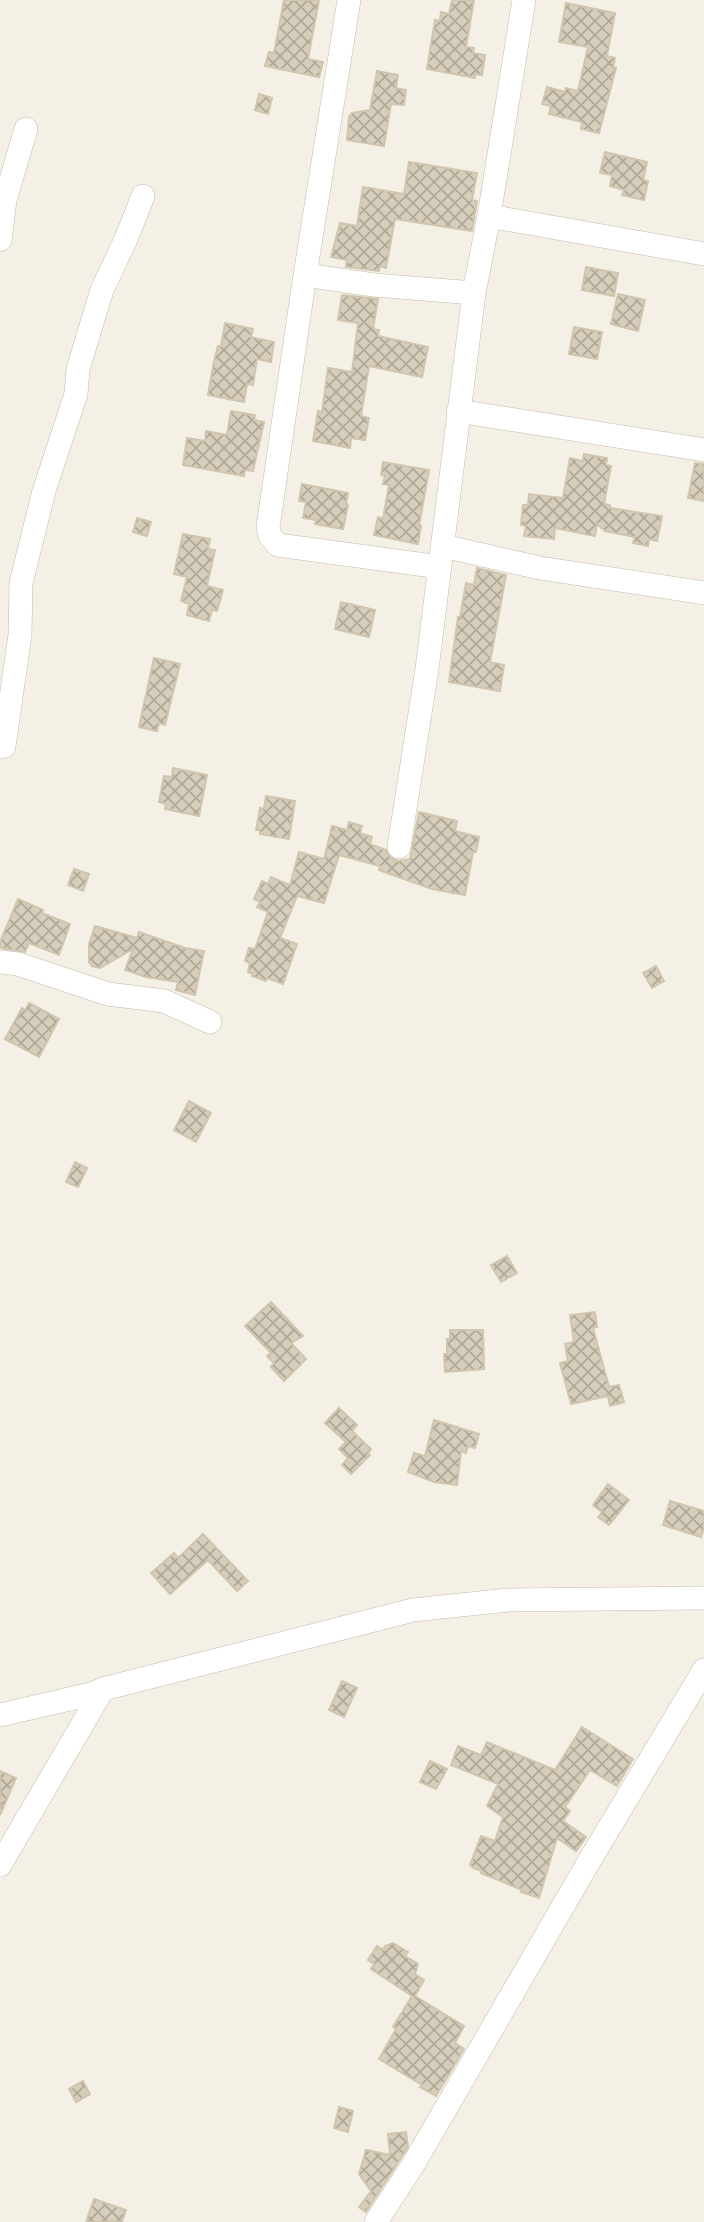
<svg xmlns="http://www.w3.org/2000/svg" width="704" height="2222" font-family="'Space Grotesk',sans-serif">
	<defs>
		<pattern id="building-cross-hatch" width="8" height="8" patternUnits="userSpaceOnUse" patternTransform="scale(1.75)"><rect width="8" height="8" fill="#d6cdbb"/><path d="M0 0l8 8M0 8l8-8" fill="none" stroke="#afa899"/></pattern>
	</defs>
	<rect width="100%" height="100%" fill="#f4f0e6"/>
	<path fill="url(#building-cross-hatch)" stroke="#d1c5ae" stroke-width="2" d="M284,0H319L308,59L323,62L319,77L265,66L269,52L274,53Z
		M452,0H474L466,47L474,48L473,53L485,55L482,75L475,74V78L427,69L435,20L440,21L441,12L449,14Z
		M566,3L615,13L607,56L615,58L613,67L616,68L599,133L581,129L582,122L549,114L551,106L542,104L547,87L565,92L566,88L578,91L588,47L559,42Z
		M377,71L398,75L396,88L406,90L404,105L391,104L384,146L347,140L349,117L352,113L370,110Z
		M259,94L272,98L268,114L255,110Z
		M605,152L647,162L643,180L648,181L644,200L622,195L624,190L610,186L612,175L600,173Z
		M409,162L477,173L472,200L477,201L472,231L395,219L386,268L380,266L379,271L346,267L347,260L331,257L340,223L357,226L363,187L404,194Z
		M586,267L618,273L614,296L582,290Z
		M618,294L645,300L638,331L611,324Z
		M342,295L378,299L373,329L379,330L378,336L428,347L422,377L369,366L361,416L369,418L365,440L351,438L350,448L313,441L318,411L322,412L328,368L352,372L358,323L338,320Z
		M225,323L253,329L251,337L274,342L271,362L257,359L253,385L247,384L244,402L208,395L214,361L218,346H221Z
		M574,327L602,332L597,359L569,354Z
		M231,411L255,415L254,420L264,422L253,471L245,470L244,476L183,465L187,438L205,441L206,431L227,435Z
		M584,454L607,458L606,465L611,466L604,504L610,505V508L662,516L657,541L649,539L648,546L633,543L635,537L605,531L597,524L595,536L555,528L554,539L524,536L526,526L521,525L523,505H528L529,494L563,498L570,458L583,461Z
		M383,462L429,470L419,526H421L418,544L374,535L378,517L383,519L389,485L383,484L385,476L381,475Z
		M695,463L704,464V501L688,498Z
		M302,484L348,493L346,504L348,505L343,529L315,524L316,520L303,518L306,502L299,501Z
		M137,518L151,522L147,536L133,532Z
		M183,534L210,539L208,549L215,550L207,586L223,590L217,611L212,610L209,621L187,615L189,604L181,601L187,577L174,574Z
		M477,568L506,575L490,662L504,665L500,691L449,682L458,617H460L466,583L474,585Z
		M341,602L375,610L369,637L335,629Z
		M154,658L180,664L165,725L159,723L157,731L139,727Z
		M173,768L207,775L199,816L165,809L166,804L159,802L164,776L172,777Z
		M266,796L295,801L289,839L260,834V830H256L260,808L264,809Z
		M419,812L457,821L455,831L479,837L476,852H473L465,895L432,889L379,870L380,866L339,855L324,903L297,896L280,938L297,944L283,984L267,978L266,981L252,976L253,974L248,972L250,963L245,961L249,948L255,949L268,912L257,907L260,902L254,899L262,881L268,884L271,877L290,885L299,852L324,859L332,826L347,830L349,822L362,826L360,833L372,837L370,844L386,850L391,858L398,861L410,859Z
		M74,869L89,874L83,891L68,885Z
		M18,899L43,910L42,913L70,924L59,955L29,943L25,952L0,948V942Z
		M95,926L137,938L139,932L185,948L204,951L195,995L176,990L178,982L146,977L125,970L133,949L100,968L92,966L89,962V944Z
		M656,966L664,981L652,988L643,973Z
		M29,1003L59,1019L39,1057L5,1039L22,1008L25,1010Z
		M189,1101L211,1113L196,1142L174,1130Z
		M75,1162L87,1168L78,1187L66,1182Z
		M507,1256L517,1273L501,1282L491,1265Z
		M271,1302L303,1336L291,1343L306,1359L284,1381L271,1367L274,1363L267,1356L271,1353L245,1326Z
		M595,1312L597,1327L593,1328L609,1387L619,1385L624,1402L610,1406L608,1396L571,1404L560,1363L568,1361L565,1344L574,1342L570,1315Z
		M450,1330H483L484,1369L445,1372L444,1354H447V1339H450Z
		M339,1408L357,1425L352,1431L371,1449L368,1453L370,1455L351,1474L342,1465L348,1458L339,1449L346,1442L325,1423Z
		M434,1420L479,1434L475,1448L468,1446L466,1453L461,1451L457,1485L434,1482L408,1472L414,1453L425,1456Z
		M608,1484L629,1500L609,1525L598,1517L602,1512L593,1505Z
		M670,1501L704,1511V1528L701,1537L663,1525Z
		M203,1534L248,1581L237,1591L208,1560L170,1594L151,1573L174,1553L178,1558Z
		M342,1681L357,1688L344,1717L329,1710Z
		M582,1727L633,1759L617,1786L590,1770L565,1807L570,1811L563,1821L586,1837L576,1851L557,1838L539,1898L521,1892L522,1890L481,1873L482,1871L473,1868L470,1865L481,1836L495,1841L503,1817L487,1806L498,1784L451,1765L458,1746L481,1755L487,1742L555,1770Z
		M430,1761L447,1769L436,1789L420,1782Z
		M0,1771L16,1778L0,1815Z
		M393,1943L408,1952L405,1956L418,1964L415,1974L424,1980L415,1996L464,2026L455,2043L464,2049L436,2096L420,2087L422,2085L379,2059L396,2029L393,2027L412,1996L371,1969L374,1964L368,1960L377,1946L383,1950L385,1946Z
		M83,2081L90,2094L76,2102L69,2089Z
		M339,2107L353,2111L348,2132L334,2128Z
		M406,2132L408,2147L366,2212L359,2207L371,2191L359,2174L366,2150L390,2155L388,2134Z
		M94,2199L126,2210L122,2222H86Z"/>
	<g fill="none" stroke-linecap="round" stroke-linejoin="round">
		<g stroke="#c2bcab" stroke-width="24">
			<path id="minor" d="M349,0L305,275L268,527L270,536L278,545L440,567
				M489,216L704,254
				M0,240L5,200L26,129
				M305,275L374,285L474,293
				M458,411L704,450
				M443,546L540,568L704,593
				M0,747L4,746L20,635L21,583L44,491L76,394L78,369L102,290L126,239L143,196
				M399,847L427,669L474,293L489,216L524,0
				M0,962L18,964L108,994L164,1001L210,1022
				M0,1715L91,1694L103,1689L413,1610L508,1600L704,1598
				M0,1865L103,1689
				M376,2222L413,2165L591,1858L704,1670"/>
		</g>
		<use href="#minor" stroke="#fff" stroke-width="23"/>
	</g>
</svg>
